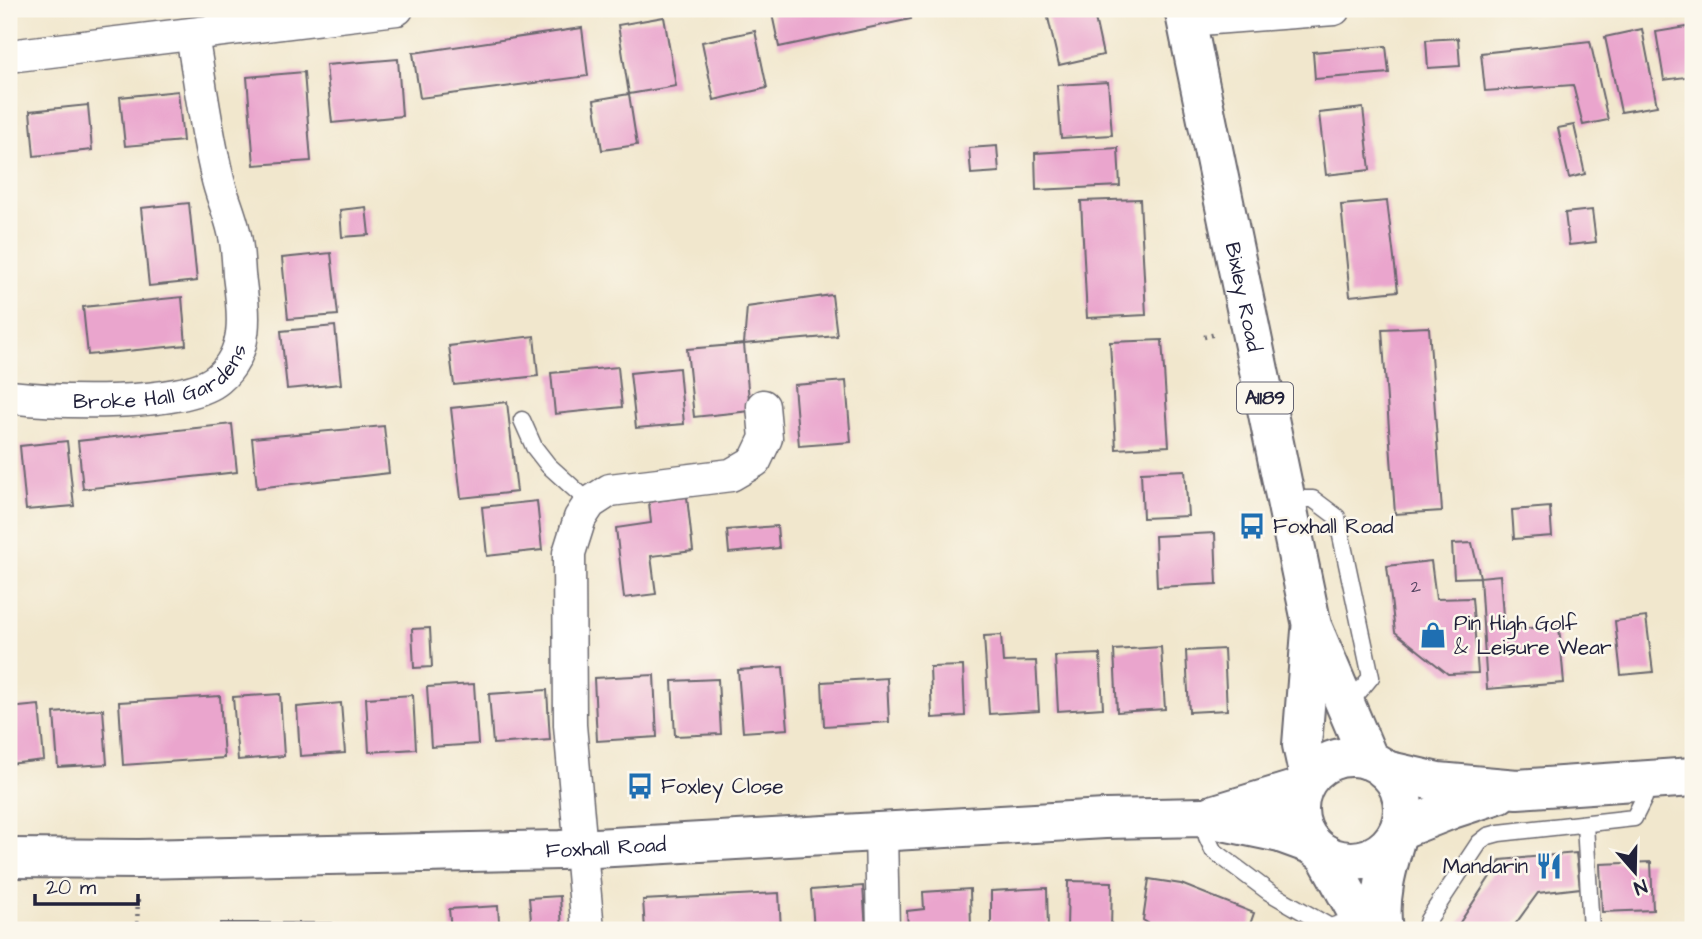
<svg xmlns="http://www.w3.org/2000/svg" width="1702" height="939" font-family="'Architects Daughter',sans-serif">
	<rect width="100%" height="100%" fill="#fbf7ec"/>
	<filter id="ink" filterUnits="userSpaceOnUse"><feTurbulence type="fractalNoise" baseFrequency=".0143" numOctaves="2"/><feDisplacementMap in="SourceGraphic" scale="14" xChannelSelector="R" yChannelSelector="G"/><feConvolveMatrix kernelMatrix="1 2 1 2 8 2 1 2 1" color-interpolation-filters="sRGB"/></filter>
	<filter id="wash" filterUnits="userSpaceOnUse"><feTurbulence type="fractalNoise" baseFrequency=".00686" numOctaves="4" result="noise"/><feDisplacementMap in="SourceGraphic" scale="28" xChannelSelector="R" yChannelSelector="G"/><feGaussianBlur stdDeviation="1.57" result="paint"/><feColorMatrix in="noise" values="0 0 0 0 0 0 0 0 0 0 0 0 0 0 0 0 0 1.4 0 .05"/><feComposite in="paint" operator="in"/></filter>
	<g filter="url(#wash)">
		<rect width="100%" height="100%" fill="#f1e7cd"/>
		<g id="blocks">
			<path fill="#eaa5cd" d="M771,9H909L911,19L779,47Z
				M1046,9H1093L1103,55L1059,65Z
				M664,17L676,86L629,94L618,25Z
				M1693,26V76L1664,80L1656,32Z
				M582,28L588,76L420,98L413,53Z
				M1642,29L1657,106L1621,112L1605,37Z
				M755,31L767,88L714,100L702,42Z
				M1458,38L1460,66L1428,68L1426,40Z
				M1590,41L1608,120L1583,125L1573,85L1485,91L1481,53Z
				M1386,46L1389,73L1315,79L1313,52Z
				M398,59L402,116L332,123L326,65Z
				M304,72L311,161L254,165L247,77Z
				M1108,82L1112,135L1061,138L1057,85Z
				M178,91L183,141L125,146L120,97Z
				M629,94L637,145L602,150L594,100Z
				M88,105L92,150L34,156L30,111Z
				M1363,108L1370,170L1326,175L1319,113Z
				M1574,125L1585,174L1569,178L1558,128Z
				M997,146L999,172L971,174L969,148Z
				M1118,148L1120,186L1036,190L1035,153Z
				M1140,199L1146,315L1087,318L1081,201Z
				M1387,201L1398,291L1350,296L1341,205Z
				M189,203L197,281L149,286L141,208Z
				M366,207L369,235L342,237L340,210Z
				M1592,210L1596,242L1569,245L1565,213Z
				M331,253L338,315L288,319L282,258Z
				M832,295L837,336L744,344L750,411L694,417L687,349L744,344L747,307Z
				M182,297L186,345L88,355L83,307Z
				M335,326L341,384L287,389L281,331Z
				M1429,327L1442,511L1395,514L1382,329Z
				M534,336L538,376L454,385L449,346Z
				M1162,340L1169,446L1116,449L1110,342Z
				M618,367L622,407L555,414L551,373Z
				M679,368L684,424L636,428L630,373Z
				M846,381L851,442L799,446L794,385Z
				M507,402L517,492L461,498L451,408Z
				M9,421L13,422L10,442H9Z
				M232,424L237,472L83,489L78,441Z
				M384,426L389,473L257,488L252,438Z
				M67,441L74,506L26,510L20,446Z
				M1185,470L1188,516L1143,518L1141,472Z
				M687,497L693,551L651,556L656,594L624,598L616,528L651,523L649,502Z
				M537,501L542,550L487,556L482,507Z
				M1550,507L1552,536L1514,539L1512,510Z
				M777,526L779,548L729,553L727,530Z
				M1215,533L1217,584L1157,587L1155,536Z
				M1472,543L1480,577L1500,575L1504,630L1559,626L1564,683L1487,689L1480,577L1454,578L1452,544Z
				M1431,561L1436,599L1472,598L1478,673L1448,674L1395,632L1387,566Z
				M1646,617L1653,672L1621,675L1615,621Z
				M430,628L432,667L414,668L412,629Z
				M1001,635L1003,662L1036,661L1039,711L989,714L984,636Z
				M1161,647L1165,709L1117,712L1114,650Z
				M1224,649L1227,710L1189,712L1186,651Z
				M1100,654L1103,708L1058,711L1055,656Z
				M963,666L965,716L932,718L930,667Z
				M783,667L788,729L743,732L738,670Z
				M654,675L657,737L597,741L594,678Z
				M887,678L889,722L824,726L822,682Z
				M718,679L721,734L675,736L672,681Z
				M474,684L478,744L431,747L427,687Z
				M547,690L550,740L493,744L489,694Z
				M280,694L284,756L238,760L233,697Z
				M413,695L416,749L369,752L366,698Z
				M220,696L224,758L123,765L119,702Z
				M341,703L345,753L300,756L297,707Z
				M39,705L44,760L9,764V708Z
				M103,709L107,764L58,767L54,713Z
				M1689,850H1693V886H1691Z
				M1576,853L1580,888L1538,893L1511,930H1458L1457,927L1501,860Z
				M1651,862L1653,910L1602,912L1600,864Z
				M1149,879L1181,884L1254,913L1248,930H1159L1143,920Z
				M1068,881L1112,882L1111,930L1067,929Z
				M863,886L866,930H814L811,890Z
				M1047,888L1048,930H991V891Z
				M970,889L971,930H908L907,911L924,909L923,892Z
				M779,893L781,930H645L643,900Z
				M560,896L562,930H532L529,898Z
				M498,906L499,922L519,920L520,930H451L449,909Z
				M220,923H332V930H220Z"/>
		</g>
	</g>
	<g filter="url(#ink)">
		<use href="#blocks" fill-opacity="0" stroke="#6a676e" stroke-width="2"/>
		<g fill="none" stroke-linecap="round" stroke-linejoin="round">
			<g stroke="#6a676e" stroke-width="19">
				<path id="service" d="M522,420L534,447L548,465L590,503
					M1286,499H1313L1337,517L1371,677L1348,705
					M1203,818L1207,837L1213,850L1269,892L1330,927L1359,918
					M1585,824L1591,930
					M1425,930L1428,920L1479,843L1488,836L1499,833L1634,818L1644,798L1646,781"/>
			</g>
			<g stroke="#6a676e" stroke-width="35">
				<g id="minor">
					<path d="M1187,20L1334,9"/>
					<path d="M9,56L397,9"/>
					<path id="s1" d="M9,397C54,402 184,408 218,379C250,352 244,312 239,275C238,261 238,246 234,232C230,213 221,195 217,176C206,130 200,82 192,35"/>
					<path d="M881,832L883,930"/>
					<path d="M588,930L570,725L569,553L580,518L590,503L610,490L731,475L755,461L766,438L763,406"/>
				</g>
			</g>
			<g stroke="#6a676e" stroke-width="42">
				<g id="tertiary">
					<path d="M1385,770L1438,782L1517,789L1693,777"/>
					<path d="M1212,815L1301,788"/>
					<path d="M1399,830L1452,809L1498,794"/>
					<path id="s2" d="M9,858L139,859L560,850L1105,819L1203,817L1280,833L1313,845"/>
				</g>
			</g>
			<g stroke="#6a676e" stroke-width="42">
				<g id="primary">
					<path id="s3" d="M1184,9L1312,626L1369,760"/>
					<circle cx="1351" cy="809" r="52"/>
					<path d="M1309,777L1302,745L1311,631"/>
					<path d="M1325,854L1367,930"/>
					<path d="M1383,930C1378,898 1387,868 1396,837"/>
				</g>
			</g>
			<path stroke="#6a676e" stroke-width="4.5" stroke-dasharray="2 5" stroke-linecap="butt" d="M1204,337L1216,334
				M137,930L138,896"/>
			<use href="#service" stroke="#fff" stroke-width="16"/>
			<use href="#minor" stroke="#fff" stroke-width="32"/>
			<use href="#tertiary" stroke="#fff" stroke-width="38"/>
			<use href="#primary" stroke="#fff" stroke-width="38"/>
		</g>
	</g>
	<defs>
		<g id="bus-bare" transform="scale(2.1)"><path d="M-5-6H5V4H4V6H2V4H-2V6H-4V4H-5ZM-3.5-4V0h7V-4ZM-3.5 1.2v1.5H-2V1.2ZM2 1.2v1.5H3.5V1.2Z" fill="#1f6fb2" stroke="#fbf7ec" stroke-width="2.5" paint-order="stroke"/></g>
		<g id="shop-bare" transform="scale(2.1)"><path d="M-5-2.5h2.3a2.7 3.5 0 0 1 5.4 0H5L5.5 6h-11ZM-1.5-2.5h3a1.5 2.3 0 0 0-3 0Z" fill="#1f6fb2" stroke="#fbf7ec" stroke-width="2.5" paint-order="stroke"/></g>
		<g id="restaurant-bare" transform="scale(2.1)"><path d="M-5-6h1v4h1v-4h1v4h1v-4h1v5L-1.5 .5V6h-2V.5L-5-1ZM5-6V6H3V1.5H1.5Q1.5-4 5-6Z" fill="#1f6fb2" stroke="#fbf7ec" stroke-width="2.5" paint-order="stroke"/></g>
	</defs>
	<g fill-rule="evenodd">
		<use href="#bus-bare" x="1252" y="526"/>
		<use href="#shop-bare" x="1433" y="635"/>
		<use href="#bus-bare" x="640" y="786"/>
		<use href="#restaurant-bare" x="1549" y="866"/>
	</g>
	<g text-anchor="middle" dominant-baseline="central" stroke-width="5" stroke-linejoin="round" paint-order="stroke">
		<g font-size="18" fill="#544360">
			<text x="1416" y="586">2</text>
		</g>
		<rect fill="#fbf7ec" stroke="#636270" stroke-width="2" x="1237" y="382.5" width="56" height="31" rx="5"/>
		<g font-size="19" font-weight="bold" fill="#22223b">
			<text x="1265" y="398">A1189</text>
		</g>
		<g font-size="21" fill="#22223b" stroke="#fbf7ec">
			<text stroke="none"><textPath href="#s3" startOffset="294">Bixley Road</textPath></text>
			<text stroke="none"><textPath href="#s1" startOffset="159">Broke Hall Gardens</textPath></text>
			<text stroke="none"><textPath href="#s2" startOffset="597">Foxhall Road</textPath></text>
		</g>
		<g font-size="21" fill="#22223b" stroke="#fbf7ec" text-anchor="start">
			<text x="1273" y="526">Foxhall Road</text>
			<text x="1454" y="623">Pin High Golf<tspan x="1454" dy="24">&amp; Leisure Wear</tspan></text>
			<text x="661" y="786">Foxley Close</text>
			<text x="1528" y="866" text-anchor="end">Mandarin</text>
		</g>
	</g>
	<rect width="1702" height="939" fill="none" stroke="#fbf7ec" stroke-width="35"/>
	<g transform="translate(1635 872) rotate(160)" stroke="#fbf7ec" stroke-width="5" paint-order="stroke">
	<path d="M0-5L12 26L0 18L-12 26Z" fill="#22223b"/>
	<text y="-10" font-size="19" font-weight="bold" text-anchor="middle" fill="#22223b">N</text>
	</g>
	<path d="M35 894v10h103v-10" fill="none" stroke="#22223b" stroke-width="3.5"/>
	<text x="46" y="894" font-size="21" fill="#22223b" stroke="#fbf7ec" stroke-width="5" paint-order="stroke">20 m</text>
</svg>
